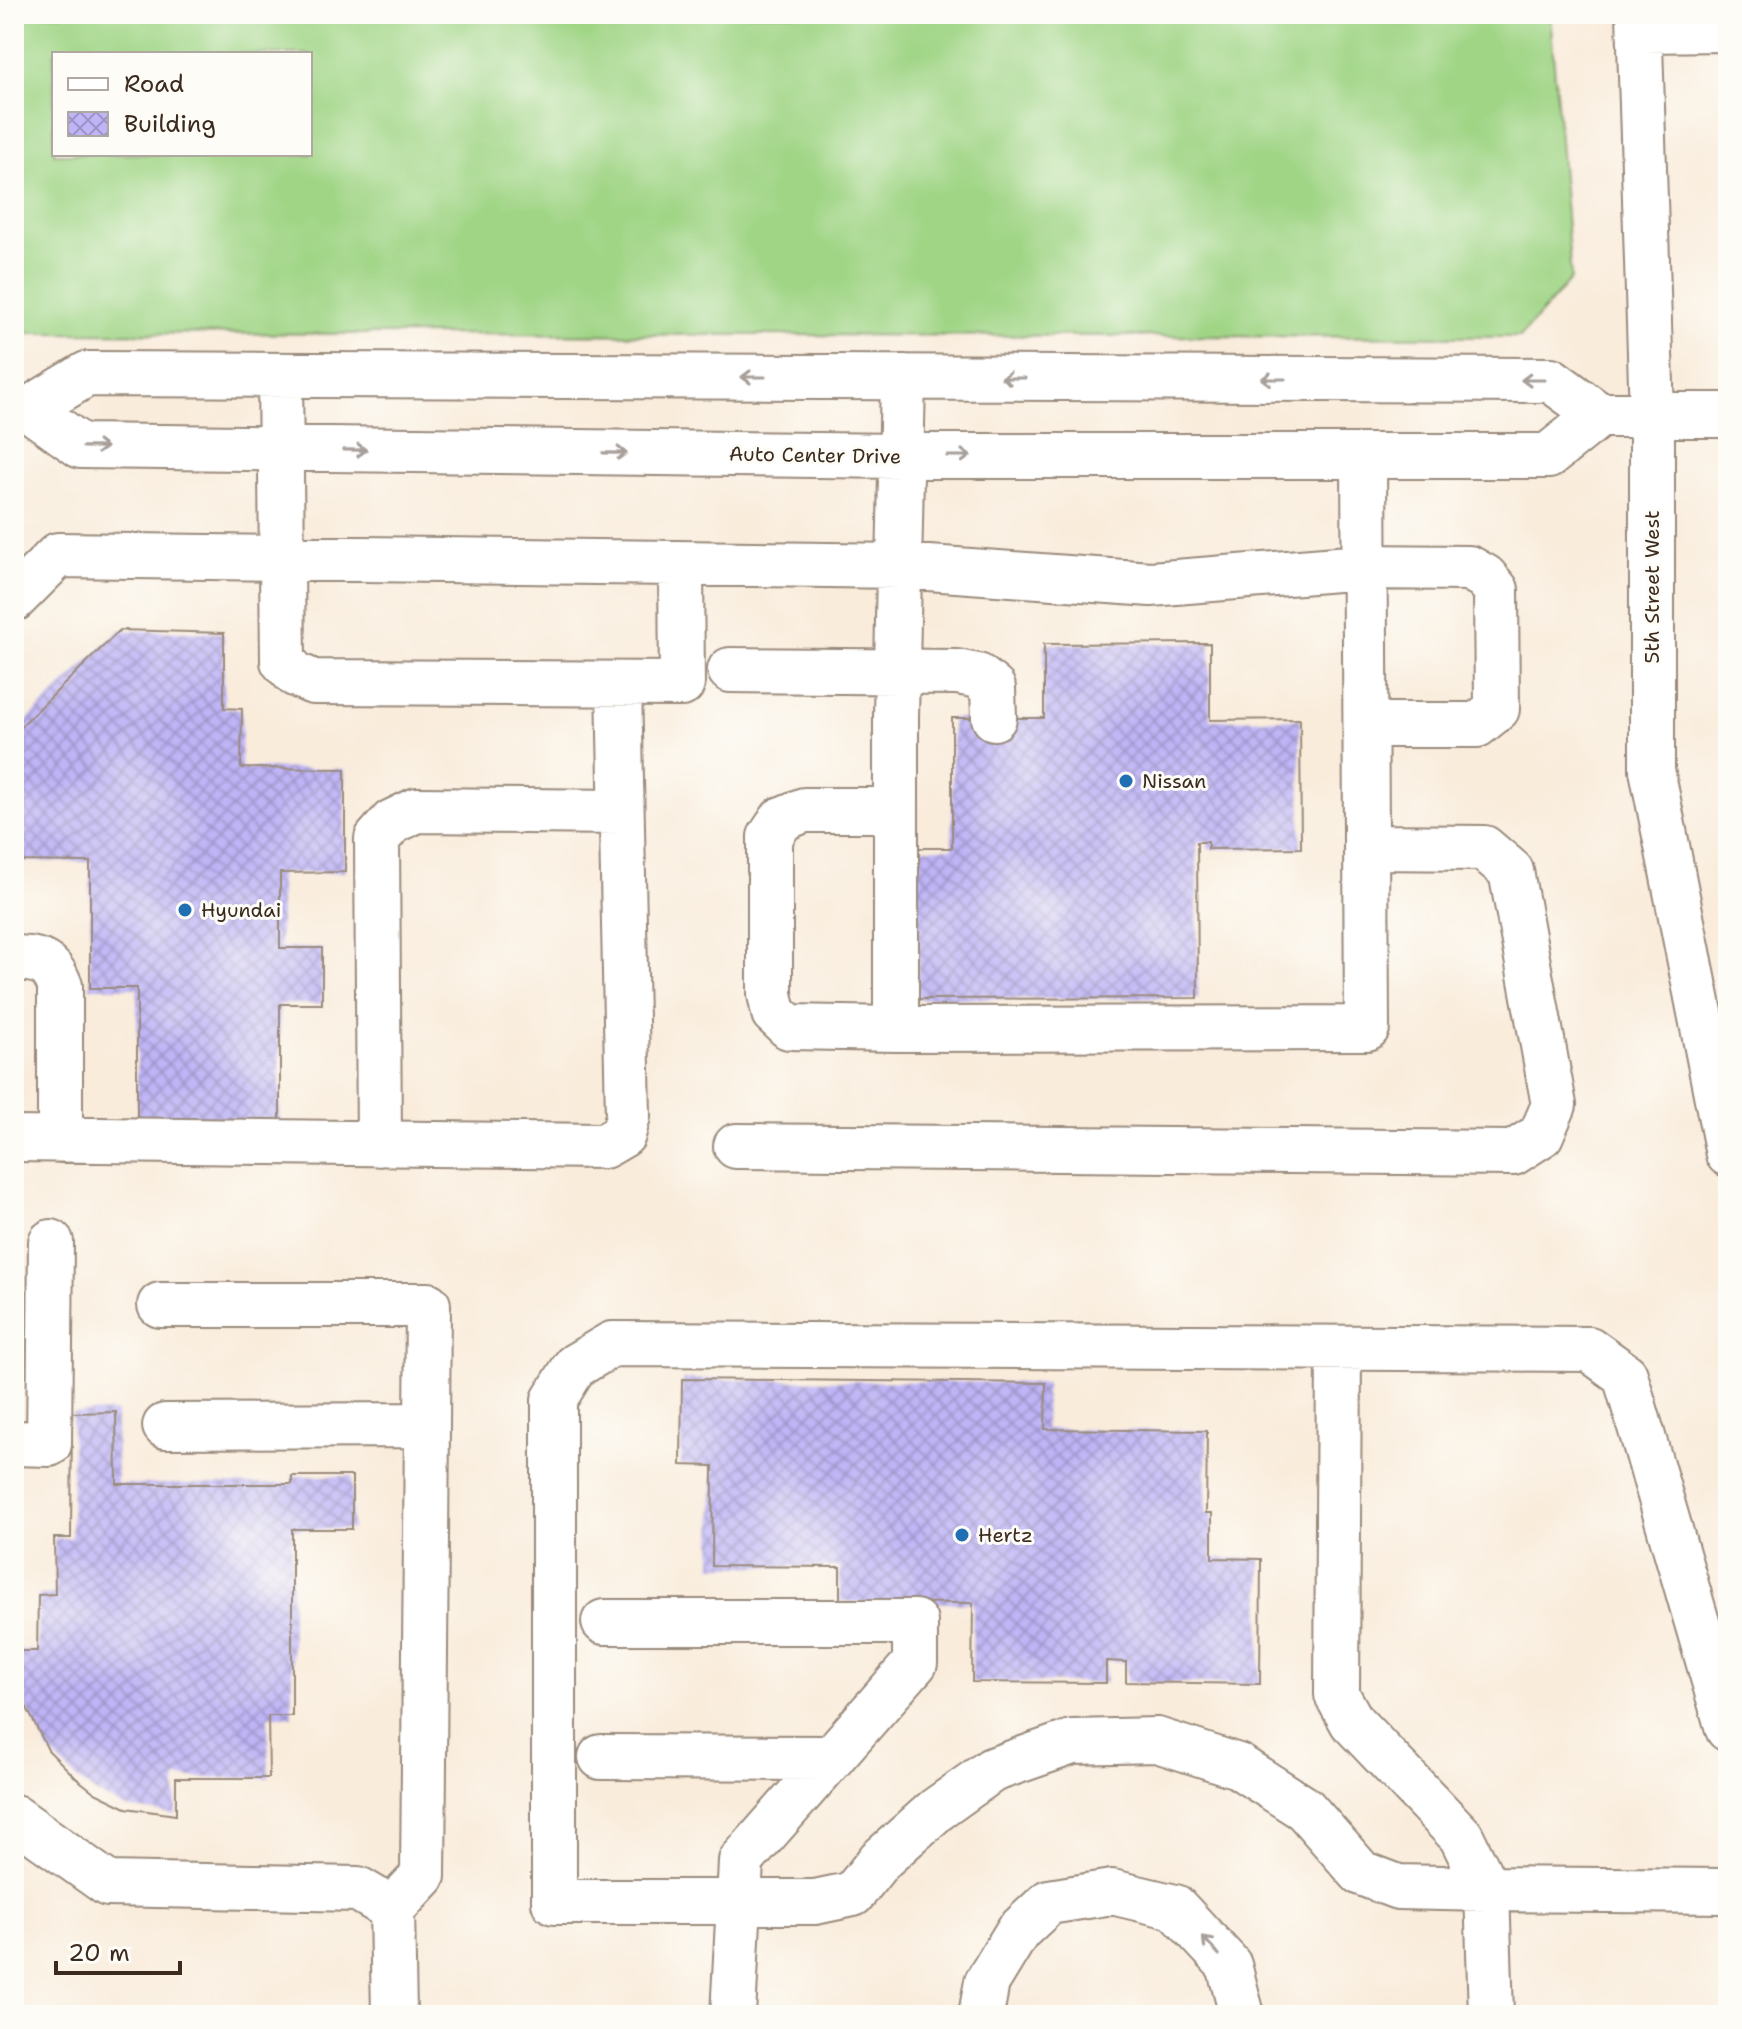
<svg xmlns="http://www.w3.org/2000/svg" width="1742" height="2029" font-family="'Shantell Sans',sans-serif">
	<defs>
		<pattern id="building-cross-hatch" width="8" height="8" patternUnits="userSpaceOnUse" patternTransform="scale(2)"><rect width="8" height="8" fill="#bfb5f6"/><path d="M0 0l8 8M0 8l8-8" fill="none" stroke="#9c93c7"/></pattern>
	</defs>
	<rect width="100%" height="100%" fill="#fdfcf7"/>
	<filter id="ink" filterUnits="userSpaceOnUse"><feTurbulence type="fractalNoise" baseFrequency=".0125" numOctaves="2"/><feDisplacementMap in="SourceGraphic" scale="16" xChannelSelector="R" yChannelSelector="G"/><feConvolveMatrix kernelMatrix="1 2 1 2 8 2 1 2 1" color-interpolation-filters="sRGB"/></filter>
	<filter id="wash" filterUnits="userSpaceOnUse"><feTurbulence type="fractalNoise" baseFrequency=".006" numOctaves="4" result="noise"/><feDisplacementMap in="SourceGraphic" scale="32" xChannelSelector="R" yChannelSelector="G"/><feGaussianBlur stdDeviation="1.8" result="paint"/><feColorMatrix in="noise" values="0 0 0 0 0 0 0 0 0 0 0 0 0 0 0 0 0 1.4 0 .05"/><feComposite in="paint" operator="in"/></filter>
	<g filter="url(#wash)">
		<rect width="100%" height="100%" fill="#f9ecdb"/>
		<path fill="#a0d586" stroke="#6e8052" stroke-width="2" fill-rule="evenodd" d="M14,14H1550L1571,279L1520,337L14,333ZM54,54H310V154H54Z"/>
		<g id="blocks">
			<path fill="url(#building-cross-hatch)" d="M120,630L224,633V708L242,709L241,768L345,769V872L280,873V948H322V1004H280V1122L137,1121V988H90V862L14,861V733Z
				M1210,643V720L1300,719L1301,848L1208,849V842H1197L1198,998L918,999L917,848H952V718H1044V644Z
				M682,1379L1046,1383L1045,1429L1207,1431L1206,1513H1212V1558L1261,1559L1260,1684L1126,1682V1662L1106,1661V1683L972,1682L973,1603L840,1602V1567L712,1566L713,1466L681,1465Z
				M116,1412L117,1484H292V1476H352V1529H292V1716H268L269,1778H176V1815L126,1808L95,1793L76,1778L48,1750L25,1704L21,1683L18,1651H37L38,1595L55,1594L54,1538H71L72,1413Z"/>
		</g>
	</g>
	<g filter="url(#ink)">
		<use href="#blocks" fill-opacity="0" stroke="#9a8b7c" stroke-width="2"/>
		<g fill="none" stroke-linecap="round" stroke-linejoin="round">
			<g stroke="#9a8b7c" stroke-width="48">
				<path id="minor" d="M1639,14L1652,415V770L1728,1154
					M1642,30L1728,29
					M280,375L283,661L295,674L313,682L682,684L681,564
					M903,377L896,717V1029L1367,1028L1364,456
					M14,409H29L87,374L1551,380L1599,415H1728
					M29,409L81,446L902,456H1548L1599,415
					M14,599L58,555L901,566L1151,584L1362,567L1469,568L1485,577L1496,590L1497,709L1477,725H1366
					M730,670L957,672L978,676L993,688L994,718
					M896,810H804L782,819L770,837V994L774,1013L789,1027L896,1029
					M14,958C39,959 51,961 60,986V1140
					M14,1139L604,1146L623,1135L628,1116L619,684
					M379,1144L377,839L392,822L417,810L621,812
					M736,1146L1513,1153L1541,1135L1554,1105L1511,871L1484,848L1368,847
					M160,1305H428L427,1425
					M165,1426L427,1425L423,1876L392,1909
					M14,1443L49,1444L51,1242
					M604,1622H915V1663L741,1861L739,1902H815L853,1894L879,1861L936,1810L992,1770L1072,1742L1157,1740L1238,1766L1305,1809L1361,1873L1398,1887L1487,1889L1461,1836L1352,1722L1337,1695L1339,1349
					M601,1757L832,1758
					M14,1817L108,1884L358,1889L392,1909L394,2015
					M733,2015L739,1902H554V1400L575,1366L612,1344L1589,1349L1625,1375L1728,1729
					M981,2015L987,1982L1018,1931L1049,1902L1112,1892L1175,1907L1229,1965L1242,2015
					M1491,2015L1487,1889L1728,1891"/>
			</g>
			<use href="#minor" stroke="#fff" stroke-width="44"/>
		</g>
		<defs><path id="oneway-shaft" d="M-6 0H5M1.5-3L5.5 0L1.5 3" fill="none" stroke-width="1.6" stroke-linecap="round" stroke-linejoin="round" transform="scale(2)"/></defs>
		<g stroke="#a79f9a">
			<use href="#oneway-shaft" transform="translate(753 377) rotate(-180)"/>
			<use href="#oneway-shaft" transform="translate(1013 378) rotate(-180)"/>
			<use href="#oneway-shaft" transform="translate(1273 379) rotate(-180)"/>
			<use href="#oneway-shaft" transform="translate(1533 380) rotate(-180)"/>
			<use href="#oneway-shaft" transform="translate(95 447) rotate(1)"/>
			<use href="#oneway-shaft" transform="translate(355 450) rotate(1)"/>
			<use href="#oneway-shaft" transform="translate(615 453) rotate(1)"/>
			<use href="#oneway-shaft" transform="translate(959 456)"/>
			<use href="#oneway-shaft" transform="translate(1211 1946) rotate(-133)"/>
		</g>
	</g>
	<g fill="#1f6fb2" stroke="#fdfcf7" stroke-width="3">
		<circle cx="1126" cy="781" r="8"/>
		<circle cx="185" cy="910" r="8"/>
		<circle cx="962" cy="1535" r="8"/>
	</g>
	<g text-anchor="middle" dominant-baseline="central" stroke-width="6" stroke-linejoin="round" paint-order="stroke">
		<g font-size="20" fill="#3b2a1e" stroke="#fdfcf7">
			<text transform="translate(815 455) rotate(1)">Auto Center Drive</text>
			<text transform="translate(1652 587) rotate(-90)">5th Street West</text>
		</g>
		<g font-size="20" fill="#3b2a1e" stroke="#fdfcf7" text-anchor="start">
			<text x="1142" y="781">Nissan</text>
			<text x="201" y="910">Hyundai</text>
			<text x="978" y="1535">Hertz</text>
		</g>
	</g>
	<rect width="1742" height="2029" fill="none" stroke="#fdfcf7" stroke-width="48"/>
	<rect x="52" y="52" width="260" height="104" fill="#fdfcf7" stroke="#afa8a0" stroke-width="2"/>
	<rect x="68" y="78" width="40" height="12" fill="#ffffff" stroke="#afa8a0" stroke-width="2"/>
	<text x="124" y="92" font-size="24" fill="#3b2a1e">Road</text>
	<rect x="68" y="112" width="40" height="24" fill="url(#building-cross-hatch)" stroke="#afa8a0" stroke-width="2"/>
	<text x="124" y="132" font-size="24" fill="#3b2a1e">Building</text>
	<path d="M56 1961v12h124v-12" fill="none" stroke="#3b2a1e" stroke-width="4"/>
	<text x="68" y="1961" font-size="24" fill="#3b2a1e" stroke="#fdfcf7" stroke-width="6" paint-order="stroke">20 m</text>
</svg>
